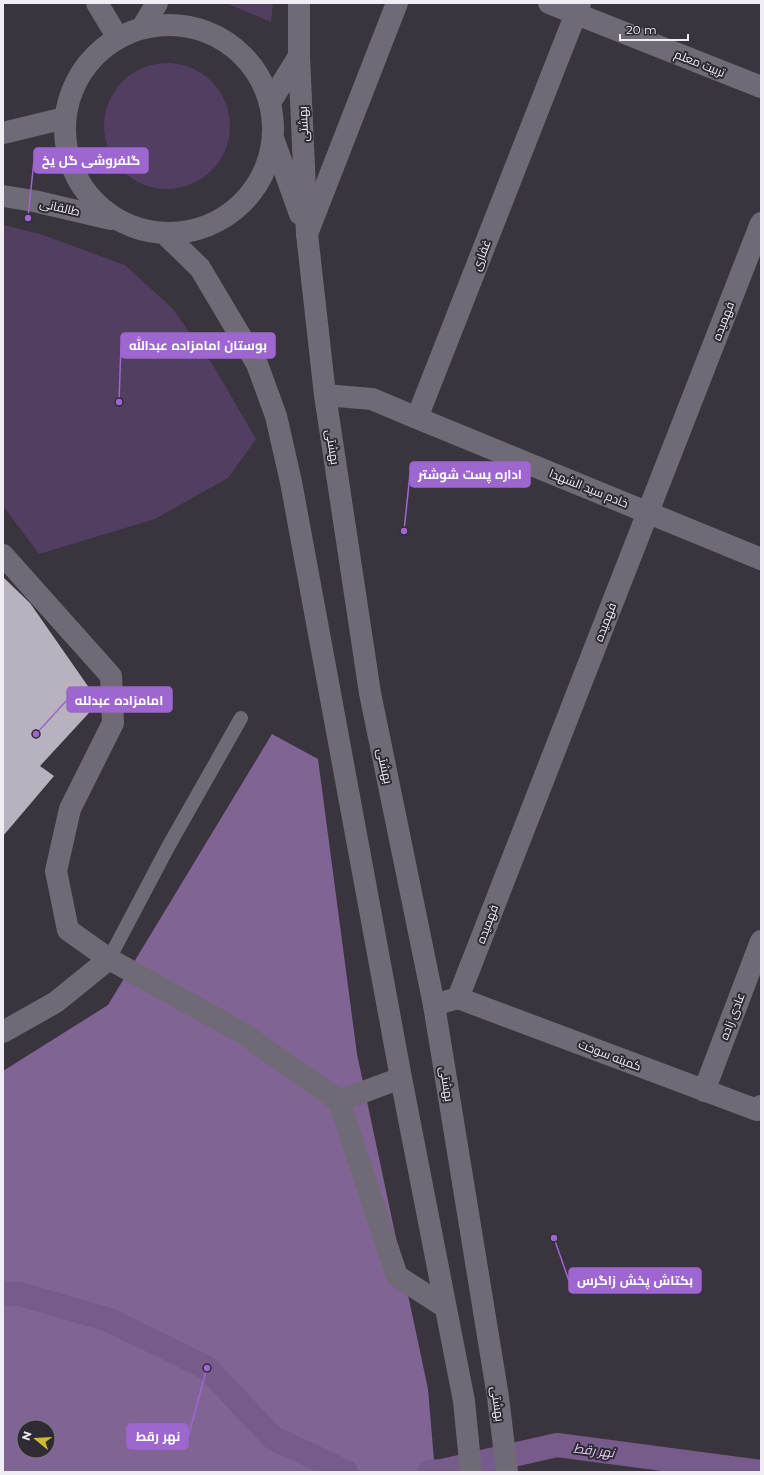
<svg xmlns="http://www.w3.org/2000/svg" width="764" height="1475" font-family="Montserrat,Cairo,sans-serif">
	<rect width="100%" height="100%" fill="#3a343e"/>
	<path fill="#513e60" d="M226,3H273L271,22Z
		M104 126a63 63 0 1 1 126 0a63 63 0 1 1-126 0Z
		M3,225L40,234L125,265L172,308L213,365L256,439L228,478L155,519L39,554L3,506Z"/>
	<path fill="#7f6494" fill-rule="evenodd" d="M272,734L318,759L357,1054L428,1389L435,1472H3V1071L108,1005ZM24,1427H48V1451H24Z"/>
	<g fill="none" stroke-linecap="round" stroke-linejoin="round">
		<path stroke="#765b8b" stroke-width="24" d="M3,1294H20L109,1320L207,1368L273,1438L346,1472
			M429,1472L442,1471L557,1445L761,1472"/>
	</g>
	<path fill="#b8b1be" d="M3,577L30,603L99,702L40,766L54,776L3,836Z"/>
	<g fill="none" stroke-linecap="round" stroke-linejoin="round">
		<path stroke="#706a76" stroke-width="14" d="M109,959L168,847L241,718"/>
		<path stroke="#706a76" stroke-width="22" d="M97,3L118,38
			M549,3L761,87
			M307,234L397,3
			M325,395L372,399L417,418L580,3
			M417,418L761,559
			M3,555L111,676L113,723L70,809L56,871L68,930L109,959L244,1034L339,1101L397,1276L445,1307
			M458,998L757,1110L761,1106
			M434,1005L458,998L761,223
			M3,1032L56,1002L109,959
			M704,1091L761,941
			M339,1101L401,1078"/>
		<path stroke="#706a76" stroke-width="22" d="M299,3V56
			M142,28L157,3"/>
		<path stroke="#706a76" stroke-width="22" d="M65 129a104 104 0 1 1 208 0a104 104 0 1 1-208 0Z
			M299,56L307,234L325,395L370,693L434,1005L498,1397L507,1472
			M271,101L299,56
			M3,133L65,118
			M274,141L300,214
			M3,196L34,201L111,219
			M166,235L200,268L257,364L276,416L291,482L401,1078L464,1401L471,1472"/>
	</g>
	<g text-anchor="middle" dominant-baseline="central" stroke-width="4" stroke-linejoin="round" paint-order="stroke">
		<g font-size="12" fill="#f1edf4" stroke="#2f2a34">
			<text transform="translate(700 63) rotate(22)">تربیت معلم</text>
			<text transform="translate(303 124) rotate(-93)">بهشتی</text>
			<text transform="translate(60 207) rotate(13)">طالقانی</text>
			<text transform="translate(481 255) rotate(-69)">غفاری</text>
			<text transform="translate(723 321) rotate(-69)">فهمیده</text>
			<text transform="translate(333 447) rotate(81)">بهشتی</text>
			<text transform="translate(589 488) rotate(22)">خادم سید الشهدا</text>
			<text transform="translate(605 622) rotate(-69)">فهمیده</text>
			<text transform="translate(385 766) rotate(78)">بهشتی</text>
			<text transform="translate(487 924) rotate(-69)">فهمیده</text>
			<text transform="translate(732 1016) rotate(-69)">عادی زاده</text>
			<text transform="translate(610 1055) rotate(21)">کمیته سوخت</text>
			<text transform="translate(447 1084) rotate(81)">بهشتی</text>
			<text transform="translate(498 1404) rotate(82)">بهشتی</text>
		</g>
		<g font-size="13" font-style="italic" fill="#e5ccf9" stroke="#2f2a34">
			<text transform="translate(594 1450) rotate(7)">نهر رقط</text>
		</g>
	</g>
	<path fill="none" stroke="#9e66cf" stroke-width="1.5" d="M28 218L34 160M119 402L121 345M404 531L410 474M36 734L67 700M554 1238L569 1281M207 1368L188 1437"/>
	<g fill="#9e66cf" stroke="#2f2a34" stroke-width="1.5">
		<circle cx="28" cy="218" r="4"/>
		<circle cx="119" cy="402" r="4"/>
		<circle cx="404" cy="531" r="4"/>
		<circle cx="36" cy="734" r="4"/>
		<circle cx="554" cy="1238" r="4"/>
		<circle cx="207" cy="1368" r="4"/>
	</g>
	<g fill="#9e66cf" stroke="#9e66cf" stroke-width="1.5">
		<rect x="34" y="148" width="114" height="25" rx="4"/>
		<rect x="121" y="333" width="154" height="25" rx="4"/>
		<rect x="410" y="462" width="120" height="25" rx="4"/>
		<rect x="67" y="687" width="105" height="25" rx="4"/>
		<rect x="569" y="1268" width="132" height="25" rx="4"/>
		<rect x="127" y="1424" width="61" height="25" rx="4"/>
	</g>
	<g font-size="13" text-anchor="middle" font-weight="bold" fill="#fff">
		<text x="91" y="165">گلفروشی گل یخ</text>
		<text x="198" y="350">بوستان امامزاده عبدالله</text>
		<text x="470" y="479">اداره پست شوشتر</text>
		<text x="119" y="705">امامزاده عبدلله</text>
		<text x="635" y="1285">بکتاش پخش زاگرس</text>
		<text x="158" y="1441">نهر رقط</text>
	</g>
	<rect width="764" height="1475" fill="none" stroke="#f1edf4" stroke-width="8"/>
	<g transform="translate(36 1439) rotate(288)"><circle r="19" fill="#2f2a34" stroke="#7d7881"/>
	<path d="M0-3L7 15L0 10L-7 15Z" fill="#ceb938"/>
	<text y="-6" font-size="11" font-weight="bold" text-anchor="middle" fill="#f1edf4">N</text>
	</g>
	<path d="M620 34v6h68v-6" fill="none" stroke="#f1edf4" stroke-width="2"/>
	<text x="626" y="34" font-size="12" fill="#f1edf4" stroke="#2f2a34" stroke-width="3" paint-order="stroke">20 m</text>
</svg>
